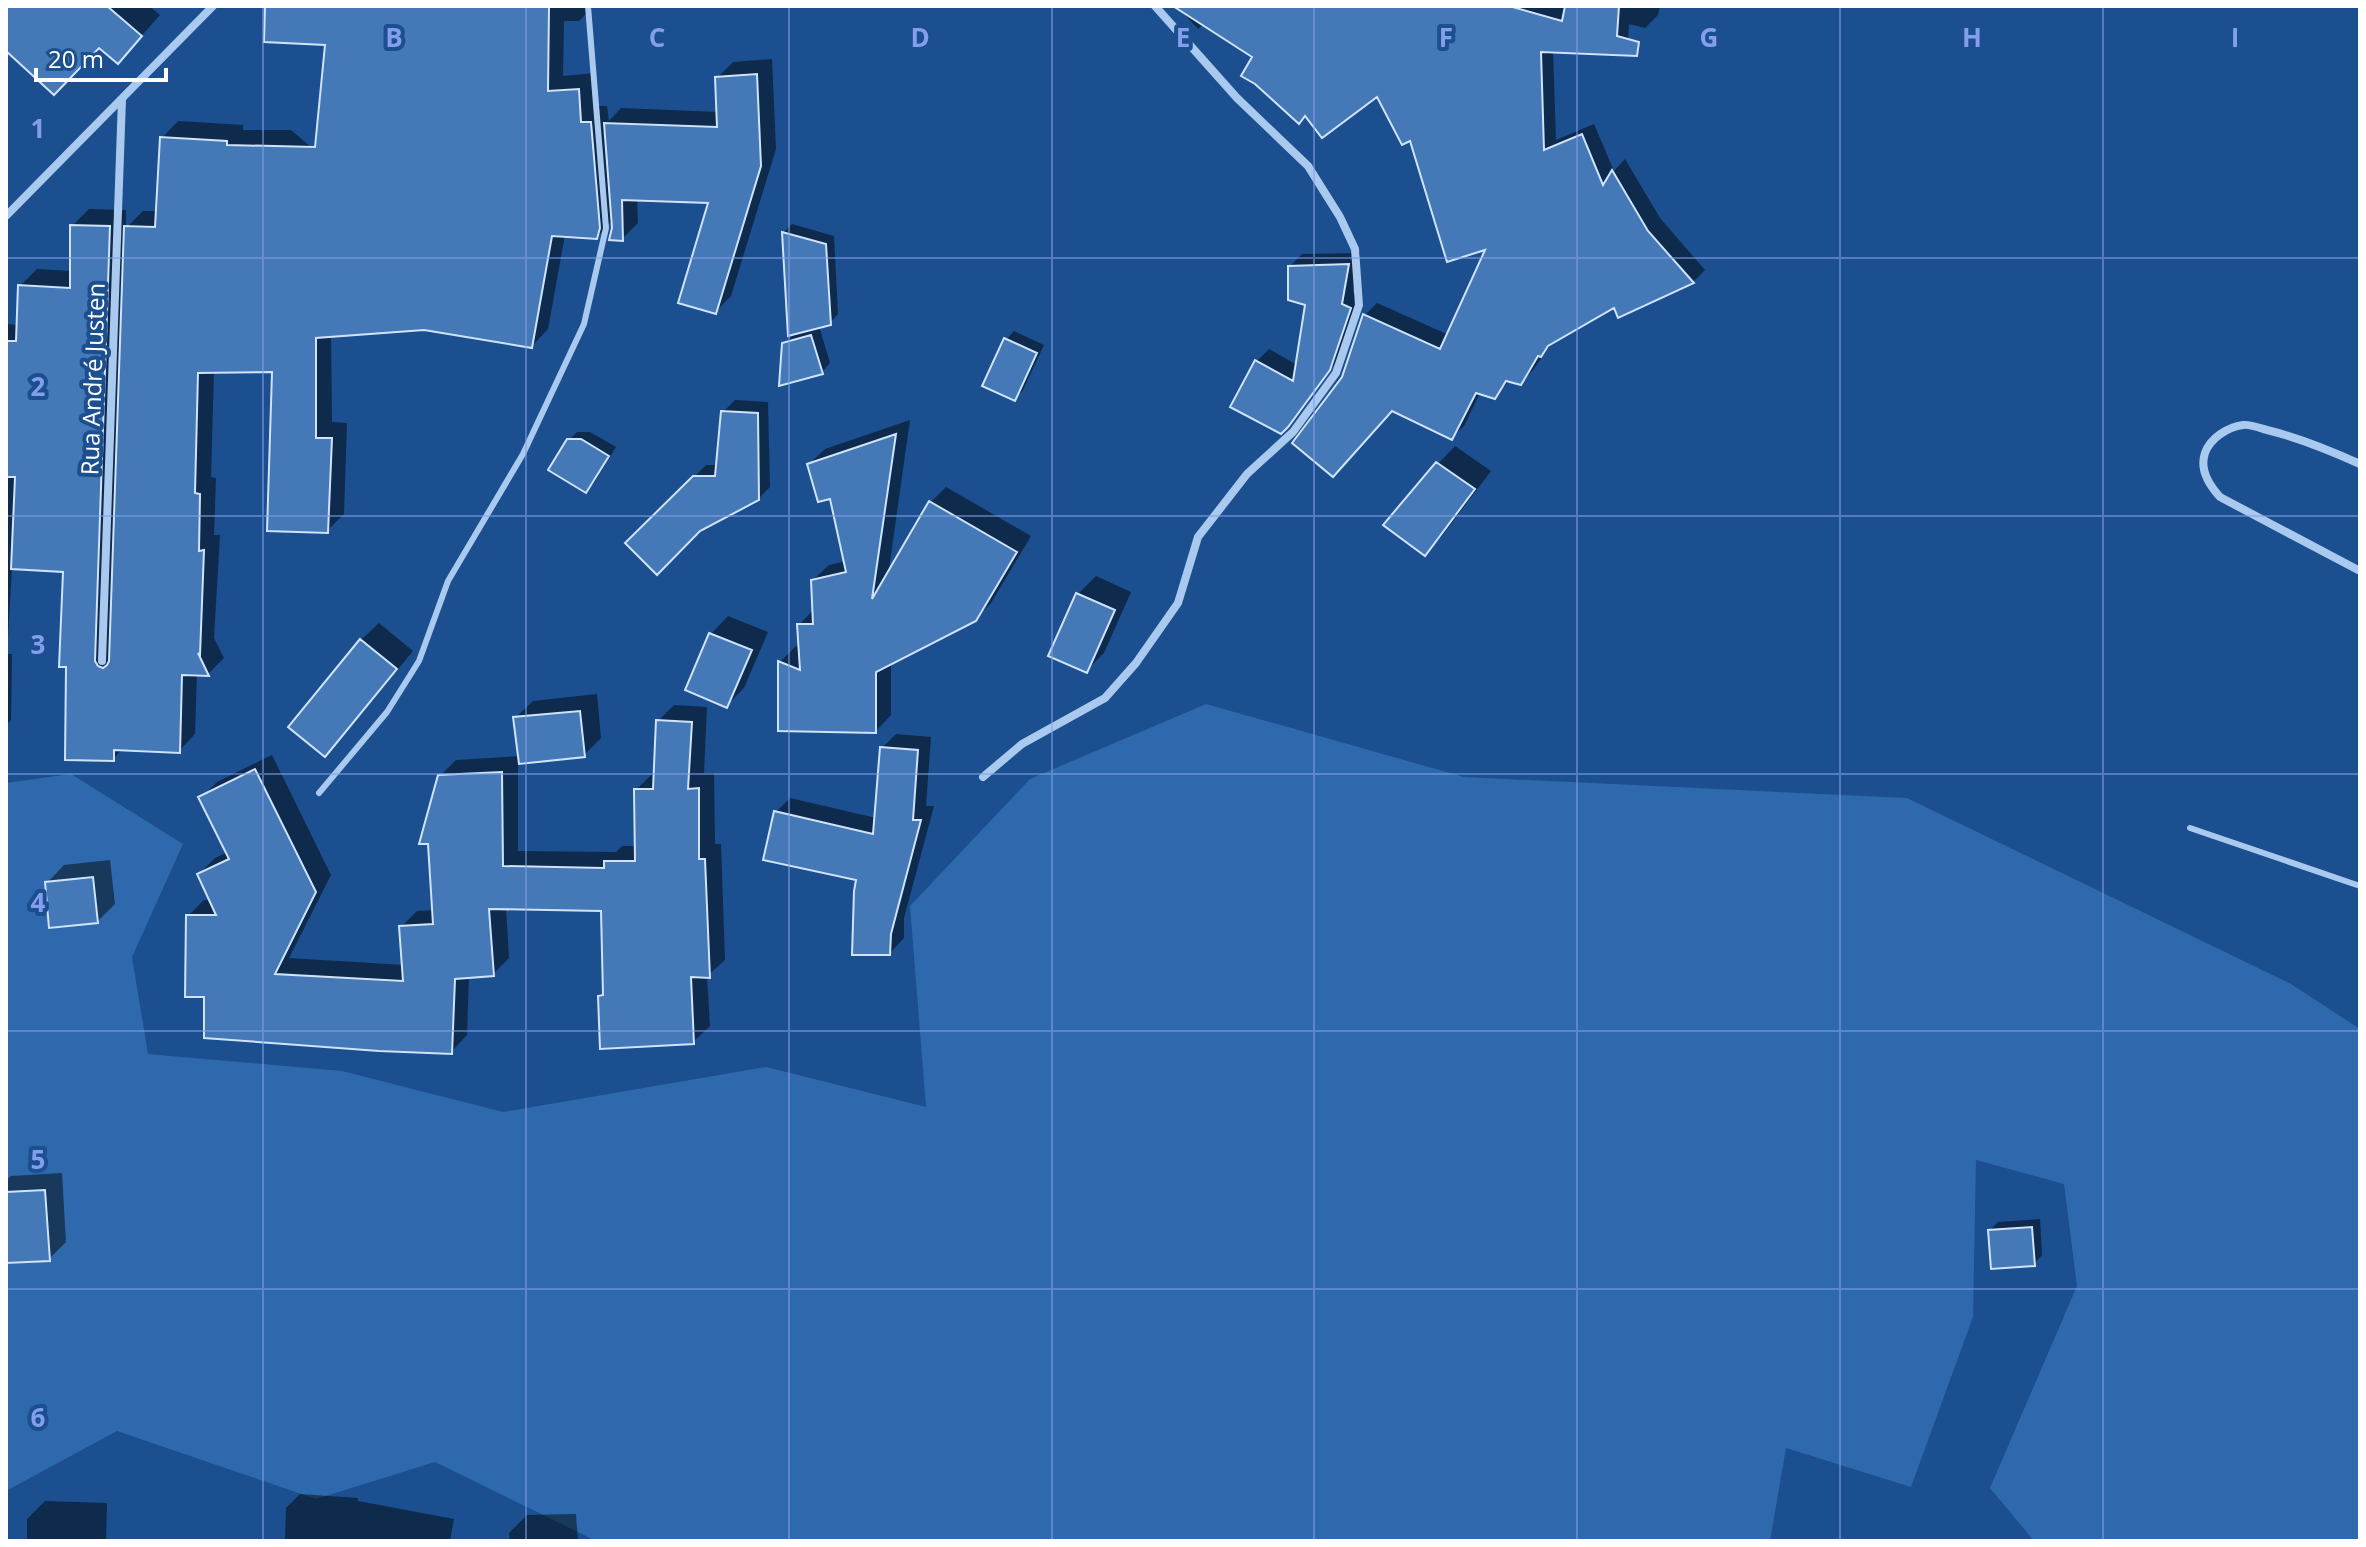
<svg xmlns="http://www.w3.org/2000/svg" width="2366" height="1547" font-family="'Open Sans',sans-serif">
	<rect width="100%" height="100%" fill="#1b4f8f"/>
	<path fill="#2e69ad" d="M1206,704L1464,777L1907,798L2291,984L2360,1029V1541H2034L1990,1488L2077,1286L2064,1184L1976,1160L1973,1317L1911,1487L1786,1448L1770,1541H596L435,1462L316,1499L117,1431L6,1491V783L71,774L183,844L132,957L148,1054L342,1071L503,1112L766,1067L926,1107L910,906L1030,779Z"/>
	<path fill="#0007" d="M6,6H149L160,15L137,41L99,46L6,48Z
		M267,6H594L579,21H564L563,76L595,73L597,106H607L609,121L621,108L719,112L717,78L733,62L772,59L776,149L731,296L715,312L711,201L637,198L638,223L622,239L613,220L597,237L565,235L548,329L532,346L424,328L331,335L332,422L347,423L344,514L327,531L274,370L214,371L211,477L216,478L214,535H220L214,638L224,658L208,674L197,673L195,734L179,751L123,748L113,759L65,570L12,567L7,654H12L11,720L6,725V324L18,325L20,286L37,269L72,271V226L89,209L126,210V228L143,211H158L162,138L178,121L243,125V130H291L325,159L327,43Z
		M1177,6H1660L1658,15L1645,28L1629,24L1628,41L1553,50L1556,140L1594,124L1614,171L1625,159L1660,218L1705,270L1693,282L1615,305L1554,340L1533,370L1520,383L1510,380L1495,397L1480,393L1464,426L1451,438L1344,378L1365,315L1377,303L1449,335L1489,247L1408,68L1306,114L1255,57L1204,24L1198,29Z
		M792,224L834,236L838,314L830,323L819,326L830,363L822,372L784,344L797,331L790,333L784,232Z
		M1360,253L1353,292L1361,296L1341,355L1300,413L1280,431L1257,361L1269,349L1297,365L1308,304L1290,266L1302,254Z
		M1014,331L1044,345L1023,390L1015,399L1006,340Z
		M735,400L768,402L770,487L758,499L628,543L706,465H718L723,412Z
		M910,420L888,576L930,503L946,487L1031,536L991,603L975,619L891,662V715L876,731L780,729V662L796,646L801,649L800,624L814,609L813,580L829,565L846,561L831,496L809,464L825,449Z
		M577,432H590L616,447L594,483L586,491L569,440Z
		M1455,446L1491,471L1442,536L1425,553L1438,464Z
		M1096,576L1131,592L1104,653L1086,671L1051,655L1078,594Z
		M728,616L768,632L744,688L726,706L711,634Z
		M379,623L413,651L342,737L325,755L361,640Z
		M597,694L601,738L584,755L518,763V851L616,852L622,846H636V790L652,774H656L658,721L674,705L707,707L704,773H714L715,844H721L725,960L707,976L710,1026L693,1042L600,996L605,991L603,909L506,907L509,958L493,974L469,976L467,1035L451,1052L206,995L188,916L204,900H211L199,874L215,858L228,852L201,798L217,782L272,755L331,875L289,958L404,965L401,927L417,911L434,910L440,776L456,760L520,756L515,718L533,701Z
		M896,734L931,737L926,806H934L904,918V938L890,953L859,878L776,812L790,798L876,818L882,748Z
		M110,860L115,904L98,921L47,883L64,865Z
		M62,1173L66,1242L49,1259L6,1261V1180L11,1176Z
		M2040,1219L2042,1255L2034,1264L1990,1230L1998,1222Z
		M300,1494L358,1498V1501L454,1519L450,1541H285L286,1508Z
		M45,1501L107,1503L106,1541H27V1519Z
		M576,1514L578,1541H510L509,1533L527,1515Z
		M220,1539V1541H184Z"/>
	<path fill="#4478b7" stroke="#cfe3fa" stroke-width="2" d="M6,6H107L142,36L118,64L99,48L54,95L6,51Z
		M265,6H549L548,91L579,89L581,122H591L600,228L597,239L552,236L532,348L424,330L316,338V438H332L328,533L267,531L272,372L198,373L195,493L200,494L199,551L204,550L200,655L198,653L209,676L182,675L180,753L114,750V761L65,760L66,667H59L63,572L11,569L15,477H6V341H16L18,285L70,288V225L110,226L95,661L98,666L103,668L107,665L109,661L124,226L155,227L160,137L227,141V145L315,147L325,45L264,42Z
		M1173,6H1509L1562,21L1565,6H1619L1617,36L1639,42L1637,56L1541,52L1544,150L1582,134L1603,185L1612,170L1648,231L1694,283L1618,318L1614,308L1548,346L1541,357L1538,356L1521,385L1506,381L1495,399L1476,393L1452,440L1392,411L1333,477L1292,443L1342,377L1363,314L1440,349L1485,250L1447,262L1410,141L1402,145L1377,97L1322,138L1305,116L1299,124L1255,84L1241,76L1252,57Z
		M757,74L761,166L716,314L678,303L708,203L622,200L623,241L609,240L612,228L604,123L717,127L715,77Z
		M782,232L826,244L831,325L788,336Z
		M1349,264L1342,304L1351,308L1330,370L1288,427L1281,434L1230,407L1255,360L1293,381L1305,305L1288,300V266Z
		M811,335L823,374L779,386L782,343Z
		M1004,338L1037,353L1015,401L982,386Z
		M721,411L758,413L759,500L700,531L657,575L625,543L693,476H715Z
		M896,434L872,599L929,501L1017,552L976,621L876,672V733L778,731V661L800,670L797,624H813L811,580L846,572L830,499L818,502L807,464Z
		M567,439H581L609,456L586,493L548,470Z
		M1436,462L1475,489L1425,556L1383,525Z
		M1076,593L1115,610L1087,673L1048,656Z
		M709,633L752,650L727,708L685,690Z
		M360,639L397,669L325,757L288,727Z
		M580,711L585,757L519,764L513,717Z
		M656,720L692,722L688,789L699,788V859H705L710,978L691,977L694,1044L600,1049L598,996L603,995L601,911L489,909L494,976L455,979L452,1054L379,1051L204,1038V997H185L186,915H216L197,874L229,859L198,797L255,769L316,892L275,974L403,981L399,926L433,924L428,844H419L438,775L502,772L503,866L604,868V861H635L634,789H653Z
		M880,747L918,750L913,820H921L891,934L890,955H852L854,891L856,880L763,860L774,811L873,834Z
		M93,877L98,923L49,928L45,882Z
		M45,1190L50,1261L6,1263V1192Z
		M2032,1227L2035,1266L1991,1269L1988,1230Z"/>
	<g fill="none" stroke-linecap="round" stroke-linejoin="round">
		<path stroke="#a9c9ee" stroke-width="6" d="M319,793L387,712L419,661L448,581L523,454L584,324L606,228L588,6
			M2190,828L2360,886"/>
		<path stroke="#a9c9ee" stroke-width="8" d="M6,216L213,6
			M2360,464C2329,450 2300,438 2267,430C2260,428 2250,424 2243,425C2228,427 2210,438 2205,453C2199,470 2209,485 2220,497L2360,571
			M102,661L122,99
			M983,777L1022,744L1105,698L1136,663L1178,603L1198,537L1247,474L1293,432L1336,373L1359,305L1355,249L1340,217L1308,166L1237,98L1155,6"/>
	</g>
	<path fill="none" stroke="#839eea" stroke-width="2" stroke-opacity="0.55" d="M263,6V1541M526,6V1541M789,6V1541M1052,6V1541M1314,6V1541M1577,6V1541M1840,6V1541M2103,6V1541M6,258H2360M6,516H2360M6,774H2360M6,1031H2360M6,1289H2360"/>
	<g text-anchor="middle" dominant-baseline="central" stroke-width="8" stroke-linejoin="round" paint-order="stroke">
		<g font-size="24" fill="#fff" stroke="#1b4f8f">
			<text transform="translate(92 379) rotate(-88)">Rua André Justen</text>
		</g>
	</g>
	<g font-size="26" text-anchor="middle" font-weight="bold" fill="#839eea" stroke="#1b4f8f" stroke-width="8" stroke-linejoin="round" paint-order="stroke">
		<text x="394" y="47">B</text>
		<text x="657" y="47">C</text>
		<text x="920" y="47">D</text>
		<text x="1183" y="47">E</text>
		<text x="1446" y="47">F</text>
		<text x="1709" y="47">G</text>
		<text x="1972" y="47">H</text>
		<text x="2235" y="47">I</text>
		<text x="38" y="138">1</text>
		<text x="38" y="396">2</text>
		<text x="38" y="654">3</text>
		<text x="38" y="912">4</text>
		<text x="38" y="1169">5</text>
		<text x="38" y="1427">6</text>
	</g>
	<rect width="2366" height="1547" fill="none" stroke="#ffffff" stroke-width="16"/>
	<path d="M36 68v12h130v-12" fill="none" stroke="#ffffff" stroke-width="4"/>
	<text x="48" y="68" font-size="24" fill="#ffffff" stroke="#1b4f8f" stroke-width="6" paint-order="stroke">20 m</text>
</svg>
